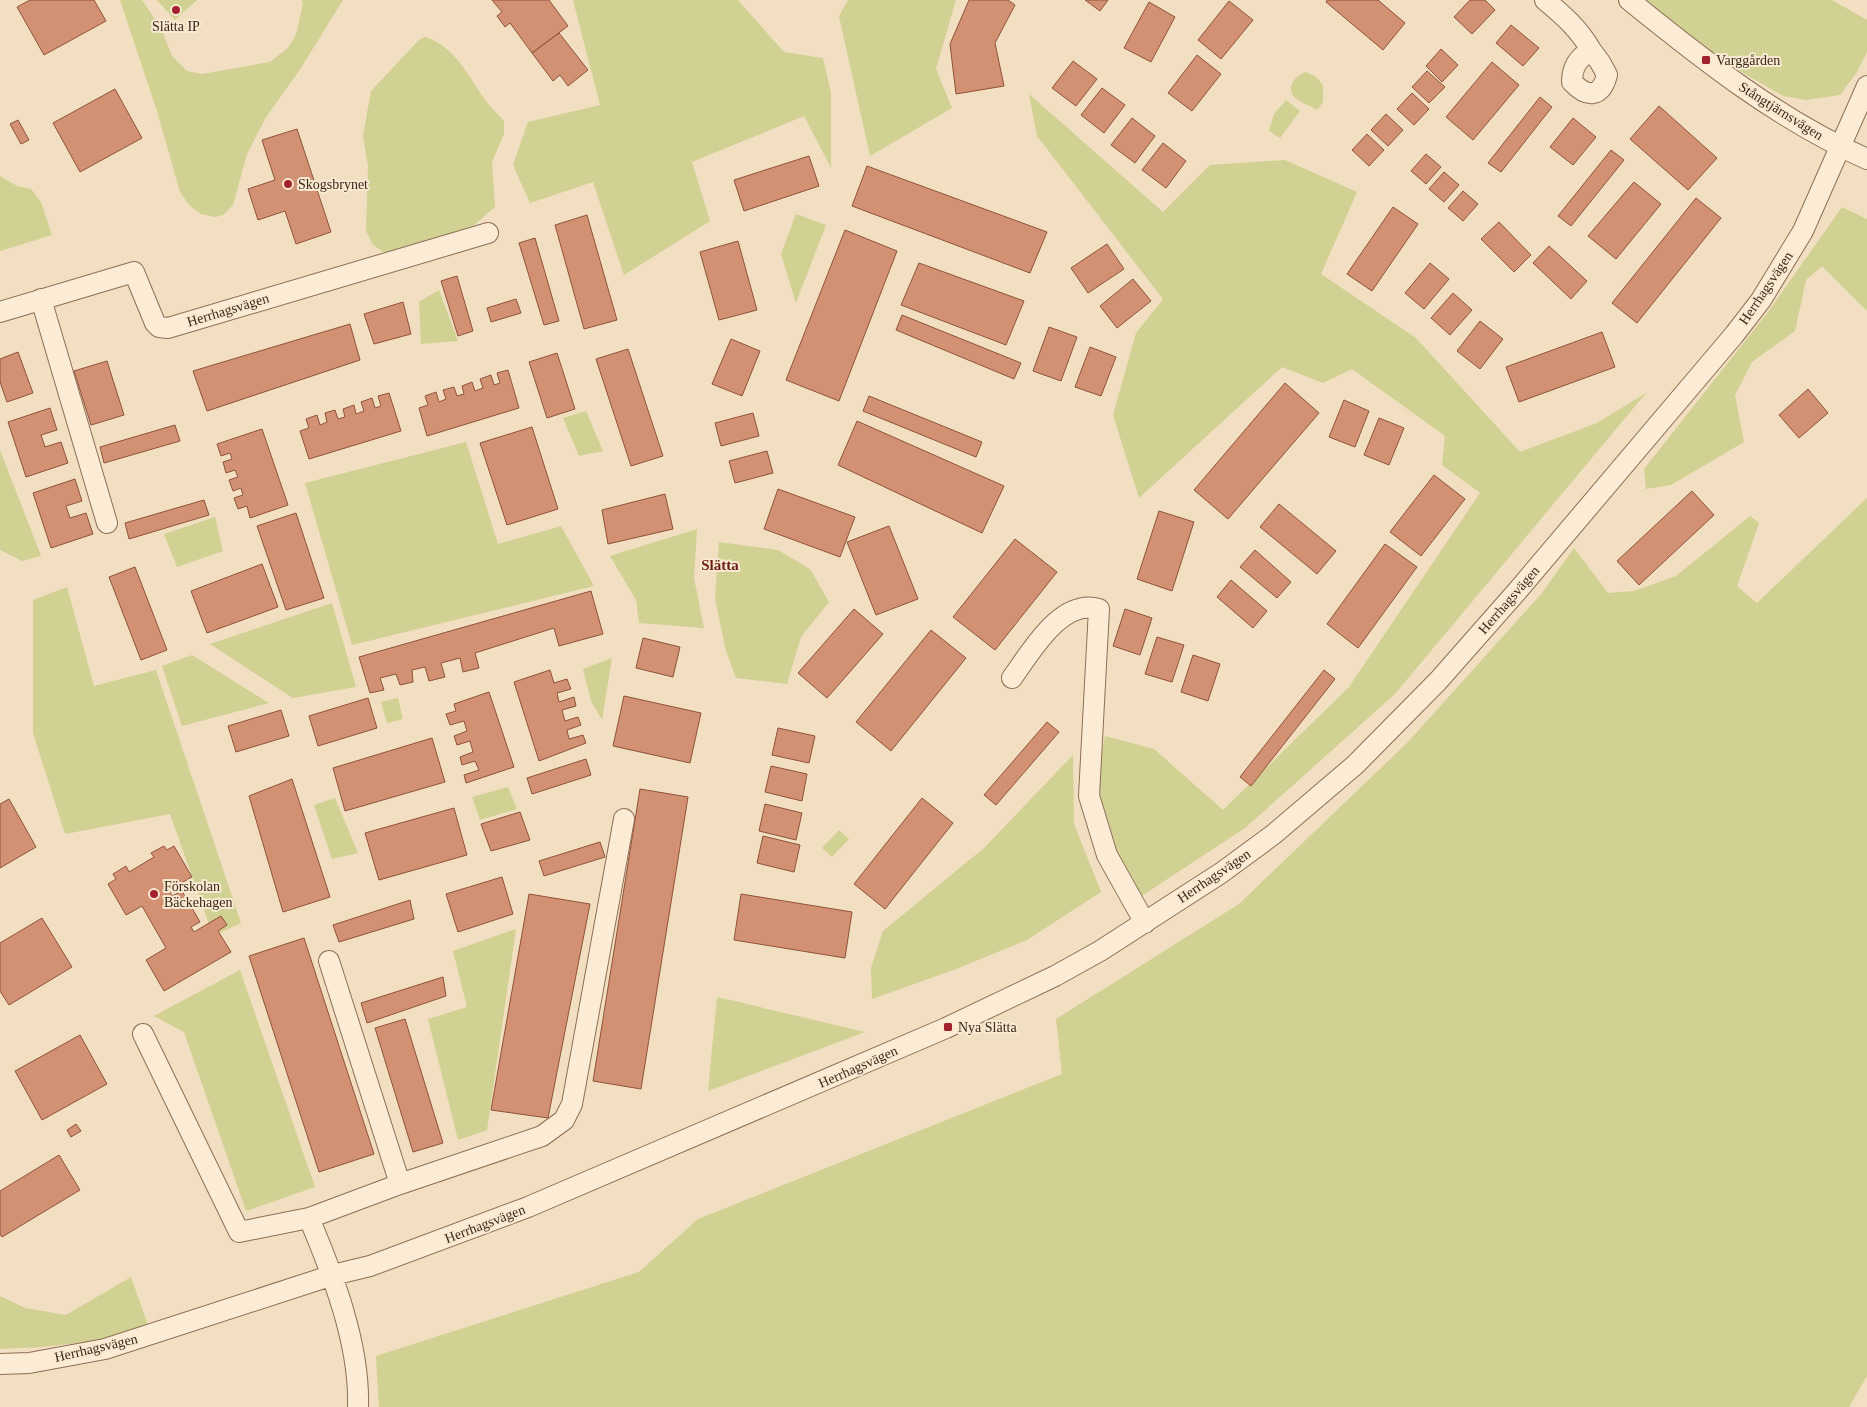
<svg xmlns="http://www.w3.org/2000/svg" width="1867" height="1407" font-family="'Times New Roman',serif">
	<rect width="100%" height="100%" fill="#f2dec0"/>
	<path fill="#d0d193" d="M120,0H142L161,28L172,56L187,71L202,74L270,62L288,48L296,35L303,4L302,0H343L299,71L266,117L247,154L233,205L223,215L215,217L201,214L189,205L180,192L157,111Z
		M157,0H197L175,20Z
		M573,0H738L784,52L823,58L831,93V168L804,116L692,162L710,221L624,275L593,182L530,203L513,165L528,122L600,105Z
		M848,0H956L936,69L952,108L870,156L839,16Z
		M1645,0H1832L1867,20V52L1857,72L1840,95L1806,100L1783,96L1721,60Z
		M425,37C453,45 468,75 483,97C489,106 497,113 504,121V134L492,162L495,207L467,231L386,254L373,245L366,231L368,166L363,136L371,91L419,40Z
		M1306,72L1315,76L1323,85V102L1317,110C1311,106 1304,104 1298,100C1284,91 1293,76 1306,72Z
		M1029,94L1163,212L1210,165L1285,160L1357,192L1321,274L1416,338L1520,452L1597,423L1646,393L1395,694L1245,828L1140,897L1102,828L1096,782L1105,736L1154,749L1223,810L1349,687L1480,493L1442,465L1445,436L1352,369L1323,383L1282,367L1139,498L1113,415L1136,333L1163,299L1037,136Z
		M1286,100L1300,111L1280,138L1269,131L1274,114Z
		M0,176L17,186L31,189L41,202L52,235L0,251Z
		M1842,207L1867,219V311L1822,266L1806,280L1795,331L1752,362L1735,395L1744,442L1671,485L1646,489L1644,469L1768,312Z
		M796,214L826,225L796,303L781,254Z
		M439,290L458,341L421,344L419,302Z
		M586,411L603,451L579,456L563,418Z
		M466,442L498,544L561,526L594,586L352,645L305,483Z
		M0,450L41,556L22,561L0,550Z
		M1867,498V1376L1849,1407H379L376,1356L639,1272L698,1219L1062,1074L1056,1019L1239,904L1408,742L1542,593L1574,548L1608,593L1634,591L1676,576L1750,516L1759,523L1737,586L1757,603Z
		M215,517L223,551L177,567L164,534Z
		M697,529L694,578L704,628L639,623L636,600L610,556Z
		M719,542L778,550L810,569L829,602L801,637L787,684L736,678L726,651L715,599Z
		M67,587L94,686L156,670L241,923L213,936L170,814L65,834L33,733V600Z
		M332,603L356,687L293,698L210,644Z
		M192,655L269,703L182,726L162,666Z
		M612,658L602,720L591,701L583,669Z
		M398,698L403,719L387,723L381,702Z
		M1073,755L1074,824L1101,892L1027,940L956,969L872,999L871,968L883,931L984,848Z
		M508,787L517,809L480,820L472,797Z
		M335,798L358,853L332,859L314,805Z
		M839,830L849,839L832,857L822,848Z
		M516,929L487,1130L458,1140L428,1019L467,1007L453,951Z
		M240,970L315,1187L246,1211L184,1032L154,1016Z
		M717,997L865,1032L708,1091Z
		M131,1277L149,1328L111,1339L42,1347L0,1349V1296L25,1308L66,1315Z"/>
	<path fill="#d39173" stroke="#8e533a" d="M30,0H94L106,21L44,55L17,7Z
		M492,0H549L568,26L532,53L510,23L505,27L497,16L502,12Z
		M969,0H1008L1015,5L995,43L1004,86L956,94L950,44Z
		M1085,0H1108L1100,11Z
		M1327,0H1378L1405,23L1383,50L1326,2Z
		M1470,0H1485L1495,10L1472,34L1454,17Z
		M1229,1L1253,20L1221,59L1198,40Z
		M1149,2L1175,17L1151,62L1124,48Z
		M1511,25L1539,48L1523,66L1496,43Z
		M559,33L588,70L568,86L560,75L553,81L532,53Z
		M1441,49L1458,65L1442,82L1426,66Z
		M1197,55L1221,74L1192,111L1168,93Z
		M1073,61L1097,79L1076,106L1052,88Z
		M1492,62L1519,85L1473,140L1446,117Z
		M1427,71L1445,87L1429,103L1412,87Z
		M1102,88L1125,105L1104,133L1081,115Z
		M115,89L142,138L80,172L53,123Z
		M1412,93L1429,109L1414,125L1397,109Z
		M1540,97L1552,107L1501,172L1488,163Z
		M1659,106L1717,158L1688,190L1630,139Z
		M1386,114L1403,130L1388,146L1371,130Z
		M1132,118L1155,136L1135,163L1111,145Z
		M1573,118L1596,137L1573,165L1550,147Z
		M18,120L29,140L21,144L10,124Z
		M297,129L331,232L296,244L285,211L258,220L248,189L275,180L262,140Z
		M1367,134L1384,150L1369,166L1352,150Z
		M1163,143L1186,161L1166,188L1142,170Z
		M1611,150L1624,160L1571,226L1558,216Z
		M1426,154L1441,167L1426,184L1411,171Z
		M809,156L819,186L744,211L734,180Z
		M867,166L1047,232L1030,273L852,206Z
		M1444,172L1459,185L1444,202L1429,189Z
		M1634,182L1661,204L1616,259L1588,236Z
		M1463,191L1478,204L1463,221L1448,208Z
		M1696,198L1721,218L1637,323L1612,303Z
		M1393,207L1418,224L1372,291L1347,274Z
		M587,215L617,320L584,329L555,225Z
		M1499,222L1531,255L1514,272L1481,239Z
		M845,230L897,251L839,401L786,380Z
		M535,238L559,321L544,325L519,243Z
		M738,241L757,310L719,320L700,252Z
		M1107,244L1124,269L1088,293L1071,268Z
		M1549,246L1587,281L1571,299L1533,263Z
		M919,263L1024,301L1006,345L901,305Z
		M1430,263L1449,279L1424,309L1405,293Z
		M457,276L473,331L458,336L441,281Z
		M1133,279L1151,301L1117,328L1100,306Z
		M1453,293L1472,310L1450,335L1431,318Z
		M516,299L521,313L491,322L487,308Z
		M403,302L411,334L374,344L364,314Z
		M902,315L1021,363L1014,379L896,330Z
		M1480,321L1503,339L1480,369L1457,351Z
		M350,324L360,360L207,411L193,371Z
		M1049,327L1077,337L1061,381L1033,371Z
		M1602,332L1615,367L1519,402L1506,367Z
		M731,339L760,351L742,396L712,384Z
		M1090,347L1116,357L1101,396L1075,387Z
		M628,349L663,456L631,466L596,359Z
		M18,352L33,393L7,402L0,382V359Z
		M557,353L575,409L547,418L529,362Z
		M107,361L124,415L91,425L74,371Z
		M508,370L519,408L427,436L419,408L428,405L425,396L436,392L439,402L446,399L443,390L454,387L457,396L464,394L462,386L472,382L475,391L483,388L480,379L491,375L494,385L500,383L497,373Z
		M1285,383L1319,413L1228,519L1194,490Z
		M1808,389L1828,413L1799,438L1779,415Z
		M389,393L401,431L309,459L300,431L309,428L306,419L317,415L320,425L327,422L325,413L335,410L338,419L345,417L343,409L354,405L356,414L364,411L361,402L372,398L375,408L381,406L378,396Z
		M869,396L982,442L976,457L863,411Z
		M1344,400L1369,411L1355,447L1329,437Z
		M50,408L57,430L41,435L45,447L61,442L68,463L26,477L8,422Z
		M753,413L759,436L721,446L715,423Z
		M1379,418L1404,428L1389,465L1364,455Z
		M857,421L1004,486L982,533L838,465Z
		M175,425L180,441L104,463L100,447Z
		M532,427L558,509L507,525L480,443Z
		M262,429L288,505L250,518L247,506L238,509L234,498L243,495L241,488L233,491L229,480L238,477L235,470L226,473L223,462L232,459L230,453L221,456L217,444Z
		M767,451L773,473L735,483L729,461Z
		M1434,475L1465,499L1421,556L1390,532Z
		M75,479L82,501L66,506L70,518L86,513L93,534L51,548L33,493Z
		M778,489L855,517L840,557L764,529Z
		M1692,491L1714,515L1639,585L1617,561Z
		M665,494L673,529L608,544L602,510Z
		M204,500L209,515L129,539L125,523Z
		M1279,504L1336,551L1317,574L1260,527Z
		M1159,511L1194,522L1172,591L1137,579Z
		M296,513L324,598L286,610L257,526Z
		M889,526L918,599L876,615L847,542Z
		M1015,539L1057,572L995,650L953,617Z
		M1385,544L1417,567L1358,648L1327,624Z
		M1255,550L1291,582L1277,598L1240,567Z
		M262,564L278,607L207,633L191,591Z
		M135,567L167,650L141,660L109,577Z
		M1231,580L1267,611L1253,628L1217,597Z
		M591,591L603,634L559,646L554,628L475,653L479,668L463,672L460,658L441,663L445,677L429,681L425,667L412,670L413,682L400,685L396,674L380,678L384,690L370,693L359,657Z
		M854,609L883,634L827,698L798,673Z
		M1125,609L1152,618L1140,655L1113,646Z
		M931,630L966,658L891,751L856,722Z
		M1157,637L1184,645L1172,682L1145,674Z
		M643,638L680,647L673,677L636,668Z
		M1193,655L1220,664L1208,701L1181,692Z
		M550,670L554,683L567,679L571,689L557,693L559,702L574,697L576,706L562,710L565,721L578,717L581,725L567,730L569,739L583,735L586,743L539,761L514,682Z
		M1324,670L1335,679L1251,786L1240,777Z
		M489,692L514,767L466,783L464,775L479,770L475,761L462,765L460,757L473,752L470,741L457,745L454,736L467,731L464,721L450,725L446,714L456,711L454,704Z
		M624,696L701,713L690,763L613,746Z
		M368,698L377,728L318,746L309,716Z
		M281,710L289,736L236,752L228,726Z
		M1047,722L1059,732L996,805L984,795Z
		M778,728L815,736L809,763L772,755Z
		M432,738L445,782L345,811L333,768Z
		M586,759L591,775L532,794L527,778Z
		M771,766L807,774L802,801L765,792Z
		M292,779L330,897L283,912L249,796Z
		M640,789L688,797L641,1089L593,1081Z
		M922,798L953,823L885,909L854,884Z
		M9,799L36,847L0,868V804Z
		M765,804L802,813L796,840L759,831Z
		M454,808L467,855L379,880L365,833Z
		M520,812L530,840L491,851L481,824Z
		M763,836L800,845L794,872L757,863Z
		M600,842L605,857L544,876L539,861Z
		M164,846L167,850L174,846L192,877L169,890L172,896L182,891L200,922L191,927L194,932L221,916L227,925L218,931L231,952L164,991L146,960L166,948L142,906L126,915L108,884L116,879L113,874L126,866L129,872L154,857L151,853Z
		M502,877L513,914L458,932L446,894Z
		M529,894L590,904L548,1118L491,1110Z
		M741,894L852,912L845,958L734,940Z
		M410,900L414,919L339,942L333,925Z
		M42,918L72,967L9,1005L0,991V943Z
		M304,938L374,1154L319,1172L249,956Z
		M443,977L446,996L367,1023L361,1003Z
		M405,1019L443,1143L413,1152L375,1028Z
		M80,1035L107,1084L42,1120L15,1071Z
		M76,1124L81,1131L71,1137L67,1130Z
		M59,1155L80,1190L2,1237L0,1234V1191Z"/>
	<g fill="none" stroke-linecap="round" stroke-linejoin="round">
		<g stroke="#8d6e56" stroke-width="22">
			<path id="minor" d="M1545,0C1563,15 1579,29 1591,50C1578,58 1572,67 1572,82C1587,98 1601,98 1607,75L1600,62L1591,50
				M1629,0C1703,60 1779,120 1867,159
				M41,299L107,523
				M0,312L134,272L155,323L159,327L168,328L488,233
				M1012,678C1031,652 1061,598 1099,609L1089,796L1107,855L1145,923
				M329,961L400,1184
				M143,1034L239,1232L309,1218L400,1184L542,1136L564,1120L572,1104L624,819
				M309,1218C333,1275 360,1344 358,1407
				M0,1364L29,1363L105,1349L333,1275L370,1266L528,1207L946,1028L1055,976L1100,951L1221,873L1274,834L1355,765L1438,681L1519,589L1734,335L1761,300L1803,231L1867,86"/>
		</g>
		<use href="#minor" stroke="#fcecd5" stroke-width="20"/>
	</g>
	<g fill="#a1212f" stroke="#f8e9d1" stroke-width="2">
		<circle cx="176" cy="10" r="5"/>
		<rect x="1701" y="55" width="10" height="10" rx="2.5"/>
		<circle cx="288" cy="184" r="5"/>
		<circle cx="154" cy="894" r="5"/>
		<rect x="943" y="1022" width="10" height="10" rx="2.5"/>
	</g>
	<g text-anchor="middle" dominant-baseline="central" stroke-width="4" stroke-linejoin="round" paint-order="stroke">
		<g font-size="14" fill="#3b281c" stroke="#f8e9d1" text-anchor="start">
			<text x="176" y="26" text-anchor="middle">Slätta IP</text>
			<text x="1716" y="60">Varggården</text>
			<text x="298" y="184">Skogsbrynet</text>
			<text x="164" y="886">Förskolan<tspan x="164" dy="16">Bäckehagen</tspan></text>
			<text x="958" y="1027">Nya Slätta</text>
		</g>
		<g font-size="14" fill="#3b281c" stroke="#f8e9d1">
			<text transform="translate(1781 111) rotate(32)">Stångtjärnsvägen</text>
			<text transform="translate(1766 288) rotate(-56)">Herrhagsvägen</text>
			<text transform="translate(228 310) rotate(-17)">Herrhagsvägen</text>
			<text transform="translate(1509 600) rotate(-49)">Herrhagsvägen</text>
			<text transform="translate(1214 876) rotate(-34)">Herrhagsvägen</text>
			<text transform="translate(858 1067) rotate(-24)">Herrhagsvägen</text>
			<text transform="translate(485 1224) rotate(-21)">Herrhagsvägen</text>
			<text transform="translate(96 1348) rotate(-13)">Herrhagsvägen</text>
		</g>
		<g font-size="15" font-weight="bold" fill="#6c2018" stroke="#f8e9d1">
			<text x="720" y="565">Slätta</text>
		</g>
	</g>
</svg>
